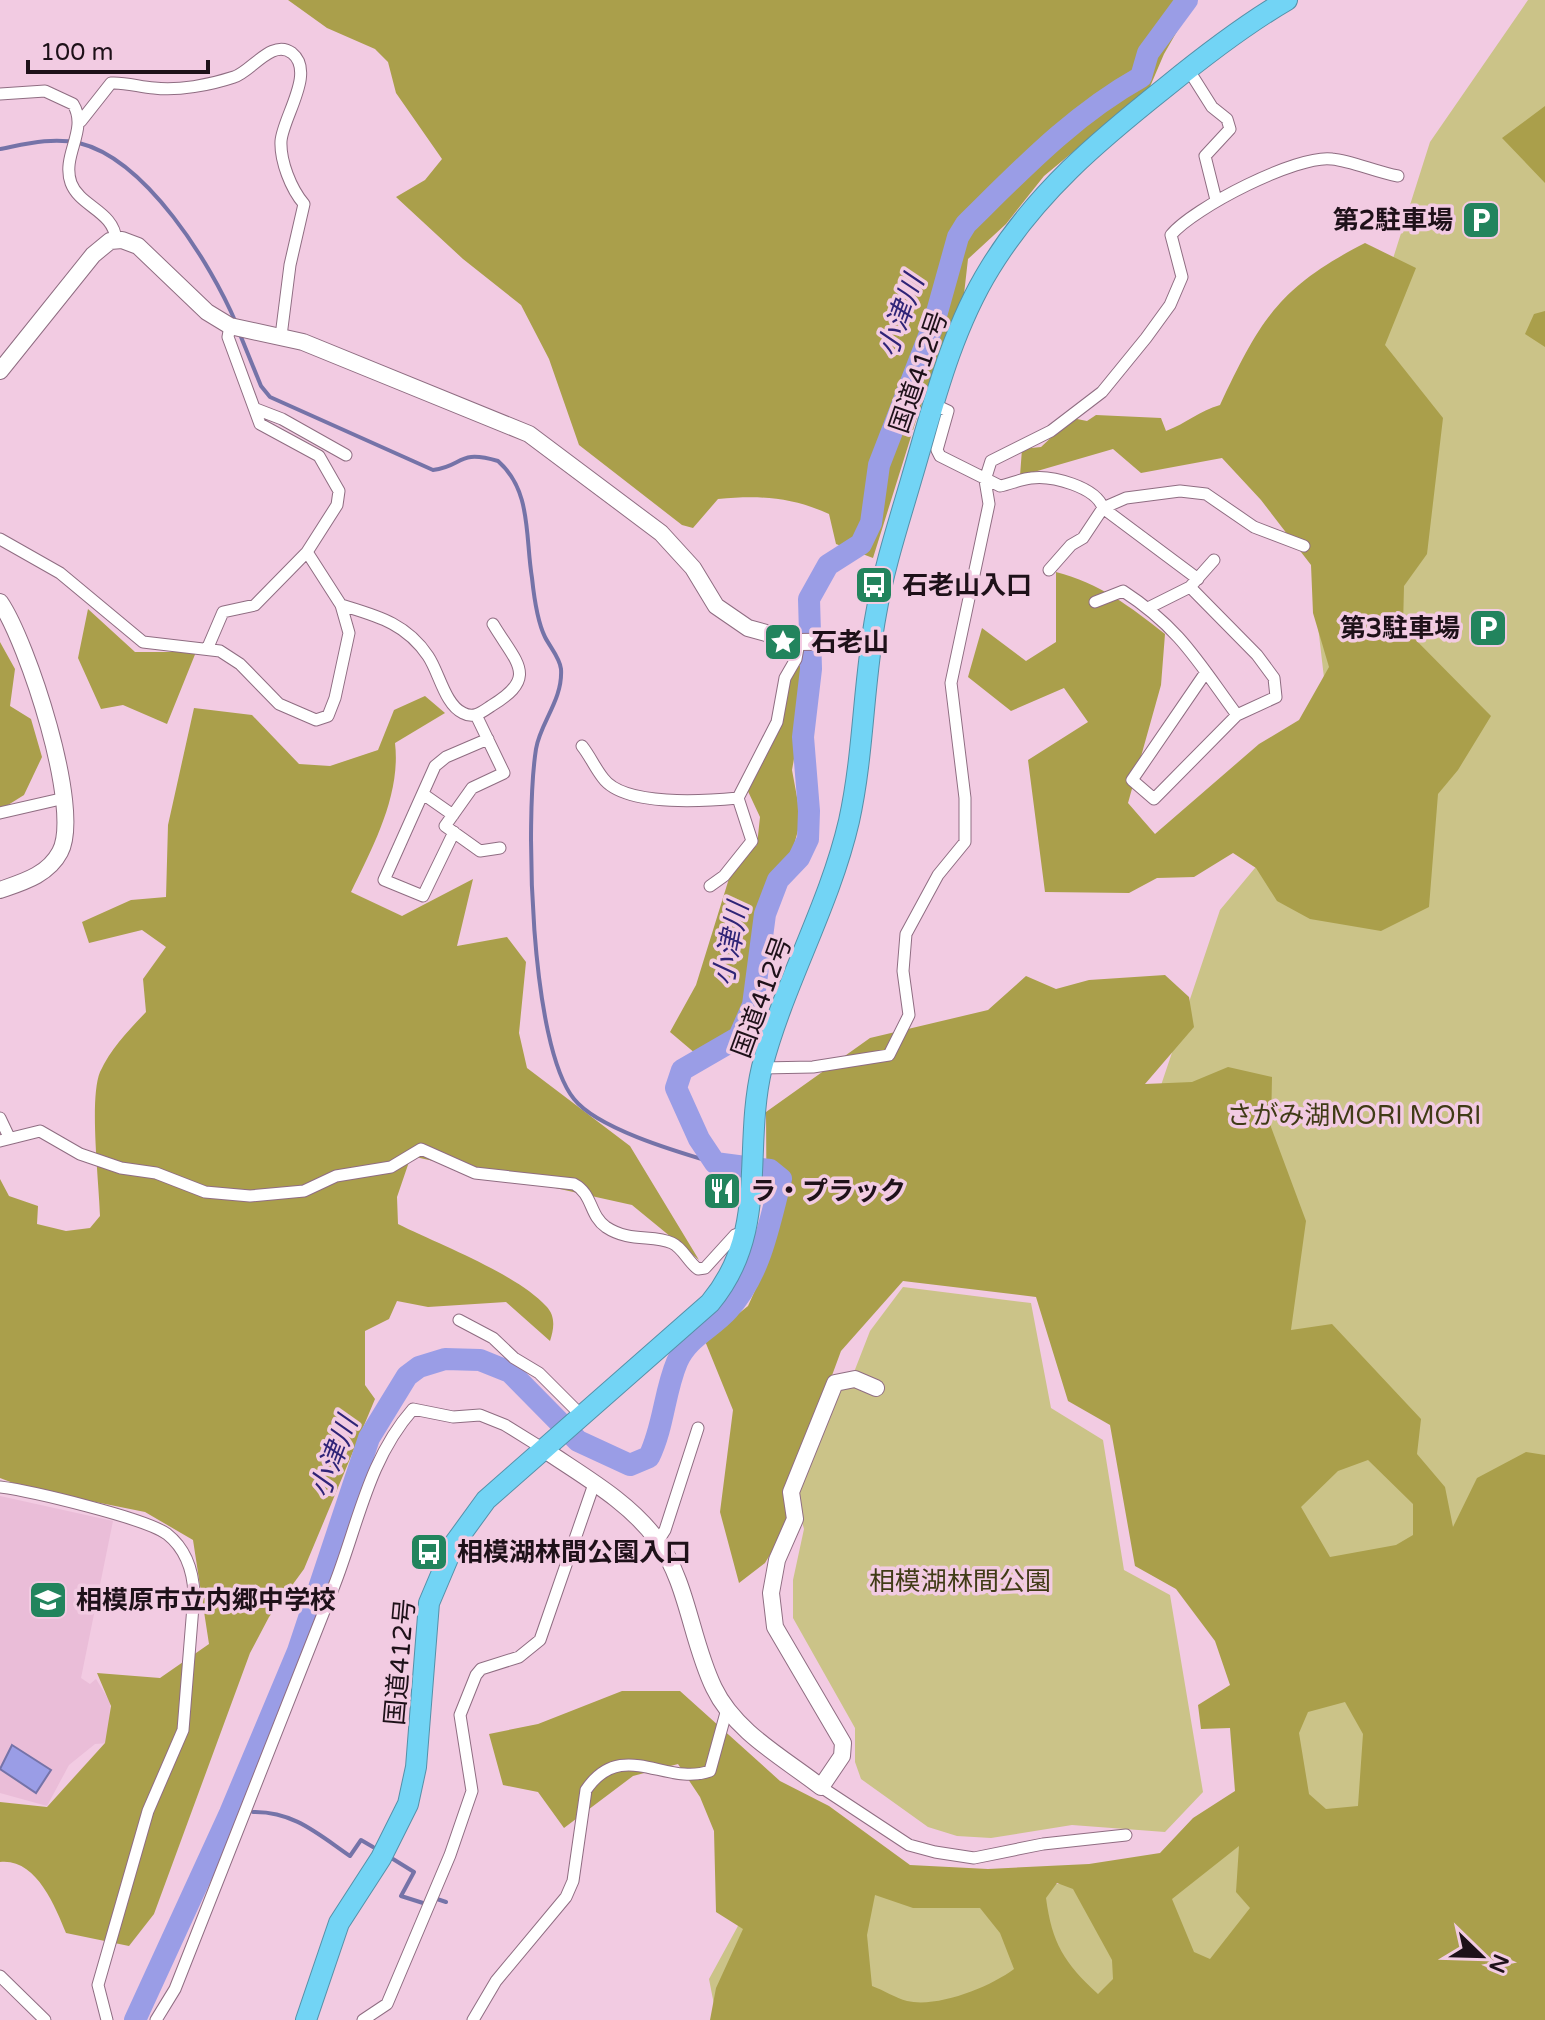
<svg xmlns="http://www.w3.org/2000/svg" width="1545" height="2020" font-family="'Varela Round','Noto Sans JP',sans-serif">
	<rect width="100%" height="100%" fill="#f2cbe2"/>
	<path fill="#eabdd8" d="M0,1496L113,1521L81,1678L90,1684L96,1679L110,1702L109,1743L95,1744L69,1765L47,1806L0,1793Z"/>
	<path fill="#cbc388" d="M1528,0H1545V2020H717L709,1979L769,1869L902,1884H1122L1251,1808L1152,1112L1220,910L1335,772L1312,575L1383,290L1430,142Z
		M903,1287L1031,1303L1051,1408L1103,1440L1124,1570L1170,1595L1203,1792L1165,1832L1072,1825L991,1838L957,1836L928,1827L861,1779L855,1762V1728L793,1618V1580L804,1529L794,1492L835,1394L849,1385L870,1331Z"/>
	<path fill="#aa9f4b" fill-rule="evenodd" d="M288,0H1195L1164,54L1149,89L1044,176L1006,224L968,259L963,303L919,411L873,558L836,544L829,514C791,497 760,495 718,499L693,528L682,525L579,445L549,359L521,305L463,259L396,197L425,180L442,159L396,93L388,62L375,49L327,28Z
		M1545,106V183L1502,138Z
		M1365,243L1416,268L1385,345L1443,418L1427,554L1404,586L1403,627L1491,716L1458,770L1438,794L1429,907L1381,931L1310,919L1277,901L1256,868L1233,853L1194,877L1157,878L1129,893L1045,892L1028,760L1088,722L1064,688L1011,711L968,677L982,628L1026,661L1056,642V572C1099,583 1131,607 1165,634L1161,685L1128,803L1155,834L1259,744L1299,720L1329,667L1313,613L1311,565L1261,500L1222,458L1141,473L1113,449L1020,476L1022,449L1041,447L1072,418L1087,421L1096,415L1161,418L1166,431C1187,423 1199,411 1220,405C1260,320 1279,287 1365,243Z
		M1545,311V347L1525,334L1534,314Z
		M88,609L135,652H196L167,724L123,705L101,709L78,658Z
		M0,642L15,669L10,706L31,719L42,757L24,795L0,810Z
		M801,664L800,725L792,770L801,819L793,849L764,892L754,943L751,996L734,1034L696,1054L670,1032L696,985L731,872L757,845L760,817L746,787L780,724L787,679Z
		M425,696L445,713L395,743C401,794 374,845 351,892L402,916L473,879L457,946L507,937L526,962L519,1033L527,1068L630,1146L699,1260L632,1205L411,1156L397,1197L398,1224C440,1245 515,1273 546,1306C556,1316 554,1329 550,1341L506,1302L428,1307L397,1301L389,1319L365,1331V1385L375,1399L304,1569L269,1617L250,1653L154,1914L129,1946L66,1933C55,1906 36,1858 0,1862V1802L47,1807L105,1743L111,1706L97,1673L160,1678L209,1644L193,1540L145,1512L26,1488L0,1478V1179L9,1196L38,1206L37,1224L66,1231L90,1228L100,1216C99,1182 89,1099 100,1072C111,1048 129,1030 146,1012L143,979L166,947L142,930L89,943L82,922L131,900L166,897L168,825L194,708L252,715L299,764L330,766L378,750L394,710Z
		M1165,975L1189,997L1194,1027L1145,1084L1192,1082L1228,1067L1272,1077L1271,1127L1306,1221L1291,1330L1332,1324L1421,1419L1417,1454L1445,1487L1453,1527L1477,1478L1526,1452L1545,1455V2020H710L716,1988L743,1929L716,1912L714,1831L700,1797L678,1764L633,1776L564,1828L538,1792L503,1785L489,1734L538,1724L622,1691H680L780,1781L829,1806L910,1865L988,1869L1089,1864L1160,1853L1193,1818L1235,1791L1230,1728L1201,1729L1198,1705L1230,1685L1215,1641L1176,1589L1135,1566L1110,1425L1068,1401L1036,1297L903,1281L841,1351L789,1492L793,1516L765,1563L739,1583L720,1512L733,1410L705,1341L748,1306L767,1264L766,1112L870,1038L988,1010L1026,976L1056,989L1089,980ZM1368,1460L1413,1504V1535L1396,1545L1330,1557L1301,1507L1338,1471ZM1345,1702L1363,1734L1358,1806L1326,1809L1309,1794L1299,1733L1308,1712ZM1239,1846L1236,1892L1250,1908L1210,1959L1194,1952L1172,1899ZM1057,1883L1073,1889L1112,1960L1113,1979L1098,1994C1064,1963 1052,1943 1046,1898ZM875,1895L913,1908H980L1000,1933L1014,1969C990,1987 938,2008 907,2001C896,1998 883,1990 872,1986L867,1935Z"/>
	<path fill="#9a9de6" stroke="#7573a8" stroke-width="2" d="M12,1745L51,1770L36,1793L0,1769Z"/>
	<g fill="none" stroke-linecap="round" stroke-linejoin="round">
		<path stroke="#7573a8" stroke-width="4" d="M0,149C26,144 52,137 79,143C146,159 211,264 236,323
			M239,332L261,386L270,397L433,470C464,466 457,449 498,461C532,491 525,536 532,578C534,597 537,621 545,637C550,647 560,658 561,669C563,700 540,723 536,749C525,819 530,1045 574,1099C598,1129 678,1152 715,1163
			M253,1812C293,1811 318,1834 350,1856L361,1840L373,1847
			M230,1813H235
			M393,1859L414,1872L401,1896L423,1903
			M437,1899L446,1902"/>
		<path stroke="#9a9de6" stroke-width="22" d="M135,2020L230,1813L298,1651L369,1438L407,1376L419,1367L445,1359L480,1360L510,1372L578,1441L630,1465L649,1457C664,1426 664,1393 677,1362C688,1337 711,1329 728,1310C761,1274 769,1224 781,1179L770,1170L715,1163L699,1139L676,1088L682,1070L739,1037L753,1005L765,914L778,880L799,858L808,839L809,811L803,737L811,669L809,599L828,565L861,544L871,523L879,465L934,323L958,237L966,224C1022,169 1073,115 1141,77L1148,53L1187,0"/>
		<g stroke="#8f6d82" stroke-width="13">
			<path id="street" d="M1188,69L1212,107L1227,119L1230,129L1205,156L1216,200
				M0,94L45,91L73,104C89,130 61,155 71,183C80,207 114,211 116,240
				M81,121L111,83C125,82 140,87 154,88C178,91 210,85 234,77C251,72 272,38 292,53C316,72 283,117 281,141C280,161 291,189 304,204L290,265L281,336
				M933,404L948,411L937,450L940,456L1000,486C1010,484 1021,479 1031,478C1052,475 1096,487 1103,508L1198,579
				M256,409L282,419L346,455
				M0,539L60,573L143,642L220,651L240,664L279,704L316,720L328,716L335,698L349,633L341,605L307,552L337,505L339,491L319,456L260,424L228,337L230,326
				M1049,570L1071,545L1083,538L1103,508L1126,498L1180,491L1206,494L1254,527L1304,546
				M1190,587L1257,655L1274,678L1276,697L1237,715L1154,799L1132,780L1206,672
				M1095,602L1123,591C1180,628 1198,662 1237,715
				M341,605C377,616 406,623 428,656C439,672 445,705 463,713C474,719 482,712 491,706C539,677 517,664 493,624
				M1148,608L1190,587L1214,560
				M208,647L223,612L255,605L307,552
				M476,715L504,773L472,788L445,826L480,851L500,848
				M582,746C590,756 595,768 603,778C624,807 706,801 738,798
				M423,794L453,815
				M0,813L65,798
				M454,832L423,896L384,880L435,766L446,757L488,739
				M710,886L724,876L752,841L738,798L777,722L785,678L796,659L799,642
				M762,1068L813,1067L889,1055L909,1015L903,971L906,934L938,875L965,842V798L951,683L989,504L985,480L991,461L1051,431L1102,392L1146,338L1170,305L1182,277L1171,235C1193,208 1298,154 1332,159C1352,161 1376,172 1398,176
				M0,1118L9,1137
				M0,1141L40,1131L80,1154L121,1168L156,1173L205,1192L250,1196L304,1191L336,1176L391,1167L421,1149L475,1173L574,1184C593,1194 589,1215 606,1227C630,1243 653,1234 672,1243C683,1248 688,1262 698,1269L705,1268L735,1235L744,1232
				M459,1320L493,1338L514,1358L539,1373L581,1415
				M0,1487C31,1491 145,1518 167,1534C186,1549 193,1570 194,1594L183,1730L148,1811L98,1985L107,2020
				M658,1541L665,1530L698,1428
				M821,1787L909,1845L935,1852L974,1858L1043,1844L1126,1835
				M0,1976L45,2020
				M156,2020L175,1989C228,1854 281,1720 334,1586C358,1525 368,1460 413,1409L453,1417L480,1415L505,1425L542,1448
				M363,2020L387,2004L450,1855L472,1791L460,1715L476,1675L481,1669L519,1657L540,1640L594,1484
				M473,2020L496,1981L566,1897L573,1881L586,1790C622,1737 666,1787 710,1771L727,1709"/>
		</g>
		<g stroke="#8f6d82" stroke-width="18">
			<path id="secondary" d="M0,371L93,255L110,241L122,240L138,246L207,312L230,326L303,342L529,434L661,533L693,568L716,606L748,628L799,642L871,641
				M0,602C27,641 83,810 60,852C48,875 23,882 0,890
				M542,1448C581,1475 629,1501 657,1540C688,1583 691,1641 714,1688C735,1732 784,1758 821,1787L842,1756L843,1743L775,1627L771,1593L777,1560L795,1519L791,1492L835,1383L855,1379L876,1388"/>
		</g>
		<g stroke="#5590a8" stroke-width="22">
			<path id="highway" d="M306,2020L339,1923L381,1858L408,1804L416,1767L429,1603L454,1544L486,1500L710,1303C770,1231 742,1151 762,1067C784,983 829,907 849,821C864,753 863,683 876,614C884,567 899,522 912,477C933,406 951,331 990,268C1036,193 1098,141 1166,87C1204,56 1244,25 1287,0"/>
		</g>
		<use href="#street" stroke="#fff" stroke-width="11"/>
		<use href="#secondary" stroke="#fff" stroke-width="16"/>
		<use href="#highway" stroke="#72d4f5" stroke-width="20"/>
	</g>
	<defs>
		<g id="parking-square" transform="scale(2)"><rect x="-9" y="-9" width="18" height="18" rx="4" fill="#22845d" stroke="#f2cbe2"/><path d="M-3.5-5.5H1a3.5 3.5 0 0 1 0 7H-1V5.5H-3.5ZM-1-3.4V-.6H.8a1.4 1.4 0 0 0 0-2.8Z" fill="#fff"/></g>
		<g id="bus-square" transform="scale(2)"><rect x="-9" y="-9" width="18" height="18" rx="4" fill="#22845d" stroke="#f2cbe2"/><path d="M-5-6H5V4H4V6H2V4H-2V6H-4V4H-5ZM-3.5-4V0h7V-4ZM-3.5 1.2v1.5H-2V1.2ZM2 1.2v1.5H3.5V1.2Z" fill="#fff"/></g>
		<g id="sight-square" transform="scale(2)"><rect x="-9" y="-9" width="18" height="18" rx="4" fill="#22845d" stroke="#f2cbe2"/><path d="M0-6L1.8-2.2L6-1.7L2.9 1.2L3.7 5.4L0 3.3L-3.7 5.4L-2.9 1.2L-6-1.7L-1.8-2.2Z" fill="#fff"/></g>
		<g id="restaurant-square" transform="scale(2)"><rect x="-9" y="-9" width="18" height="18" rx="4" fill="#22845d" stroke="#f2cbe2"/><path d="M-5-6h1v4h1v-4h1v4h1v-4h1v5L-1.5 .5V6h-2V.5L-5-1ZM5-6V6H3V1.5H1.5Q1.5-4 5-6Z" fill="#fff"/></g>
		<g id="school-square" transform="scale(2)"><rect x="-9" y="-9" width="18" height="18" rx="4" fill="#22845d" stroke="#f2cbe2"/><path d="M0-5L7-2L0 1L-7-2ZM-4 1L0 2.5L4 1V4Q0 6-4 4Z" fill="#fff"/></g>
	</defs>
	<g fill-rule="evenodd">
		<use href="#parking-square" x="1481" y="220"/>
		<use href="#bus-square" x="874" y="585"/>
		<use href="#parking-square" x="1488" y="628"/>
		<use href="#sight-square" x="783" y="642"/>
		<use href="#restaurant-square" x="722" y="1191"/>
		<use href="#bus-square" x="429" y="1552"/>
		<use href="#school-square" x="48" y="1600"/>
	</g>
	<g text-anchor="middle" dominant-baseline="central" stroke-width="7" stroke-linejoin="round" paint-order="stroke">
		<g font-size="26" font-weight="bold" fill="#1e1119" stroke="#f2cbe2" text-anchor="start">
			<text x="1453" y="220" text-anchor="end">第2駐車場</text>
			<text x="902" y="585">石老山入口</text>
			<text x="1460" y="628" text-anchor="end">第3駐車場</text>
			<text x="811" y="642">石老山</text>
			<text x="750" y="1191">ラ・プラック</text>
			<text x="457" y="1552">相模湖林間公園入口</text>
			<text x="76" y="1600">相模原市立内郷中学校</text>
		</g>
		<g font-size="26" fill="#1e1119" stroke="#f2cbe2">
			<text transform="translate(919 372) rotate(-71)">国道412号</text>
			<text transform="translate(762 997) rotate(-70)">国道412号</text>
			<text transform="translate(400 1662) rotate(-85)">国道412号</text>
		</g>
		<g font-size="26" fill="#403b16" stroke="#f2cbe2">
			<text x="1354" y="1115">さがみ湖MORI MORI</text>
			<text x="960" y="1581">相模湖林間公園</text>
		</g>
		<g font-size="28" font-style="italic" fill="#2f2477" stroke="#f2cbe2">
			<text transform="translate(901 316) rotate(-70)">小津川</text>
			<text transform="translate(731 944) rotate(-79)">小津川</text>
			<text transform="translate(334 1457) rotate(-69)">小津川</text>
		</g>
	</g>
	<g transform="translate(1481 1956) rotate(113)" stroke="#f2cbe2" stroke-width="6" paint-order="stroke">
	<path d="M0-6L14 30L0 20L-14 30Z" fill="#1e1119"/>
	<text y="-12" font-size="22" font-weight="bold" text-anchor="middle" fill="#1e1119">N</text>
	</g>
	<path d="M28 60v12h180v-12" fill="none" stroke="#1e1119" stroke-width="4"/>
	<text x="40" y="60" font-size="24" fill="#1e1119" stroke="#f2cbe2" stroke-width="6" paint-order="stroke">100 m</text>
</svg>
